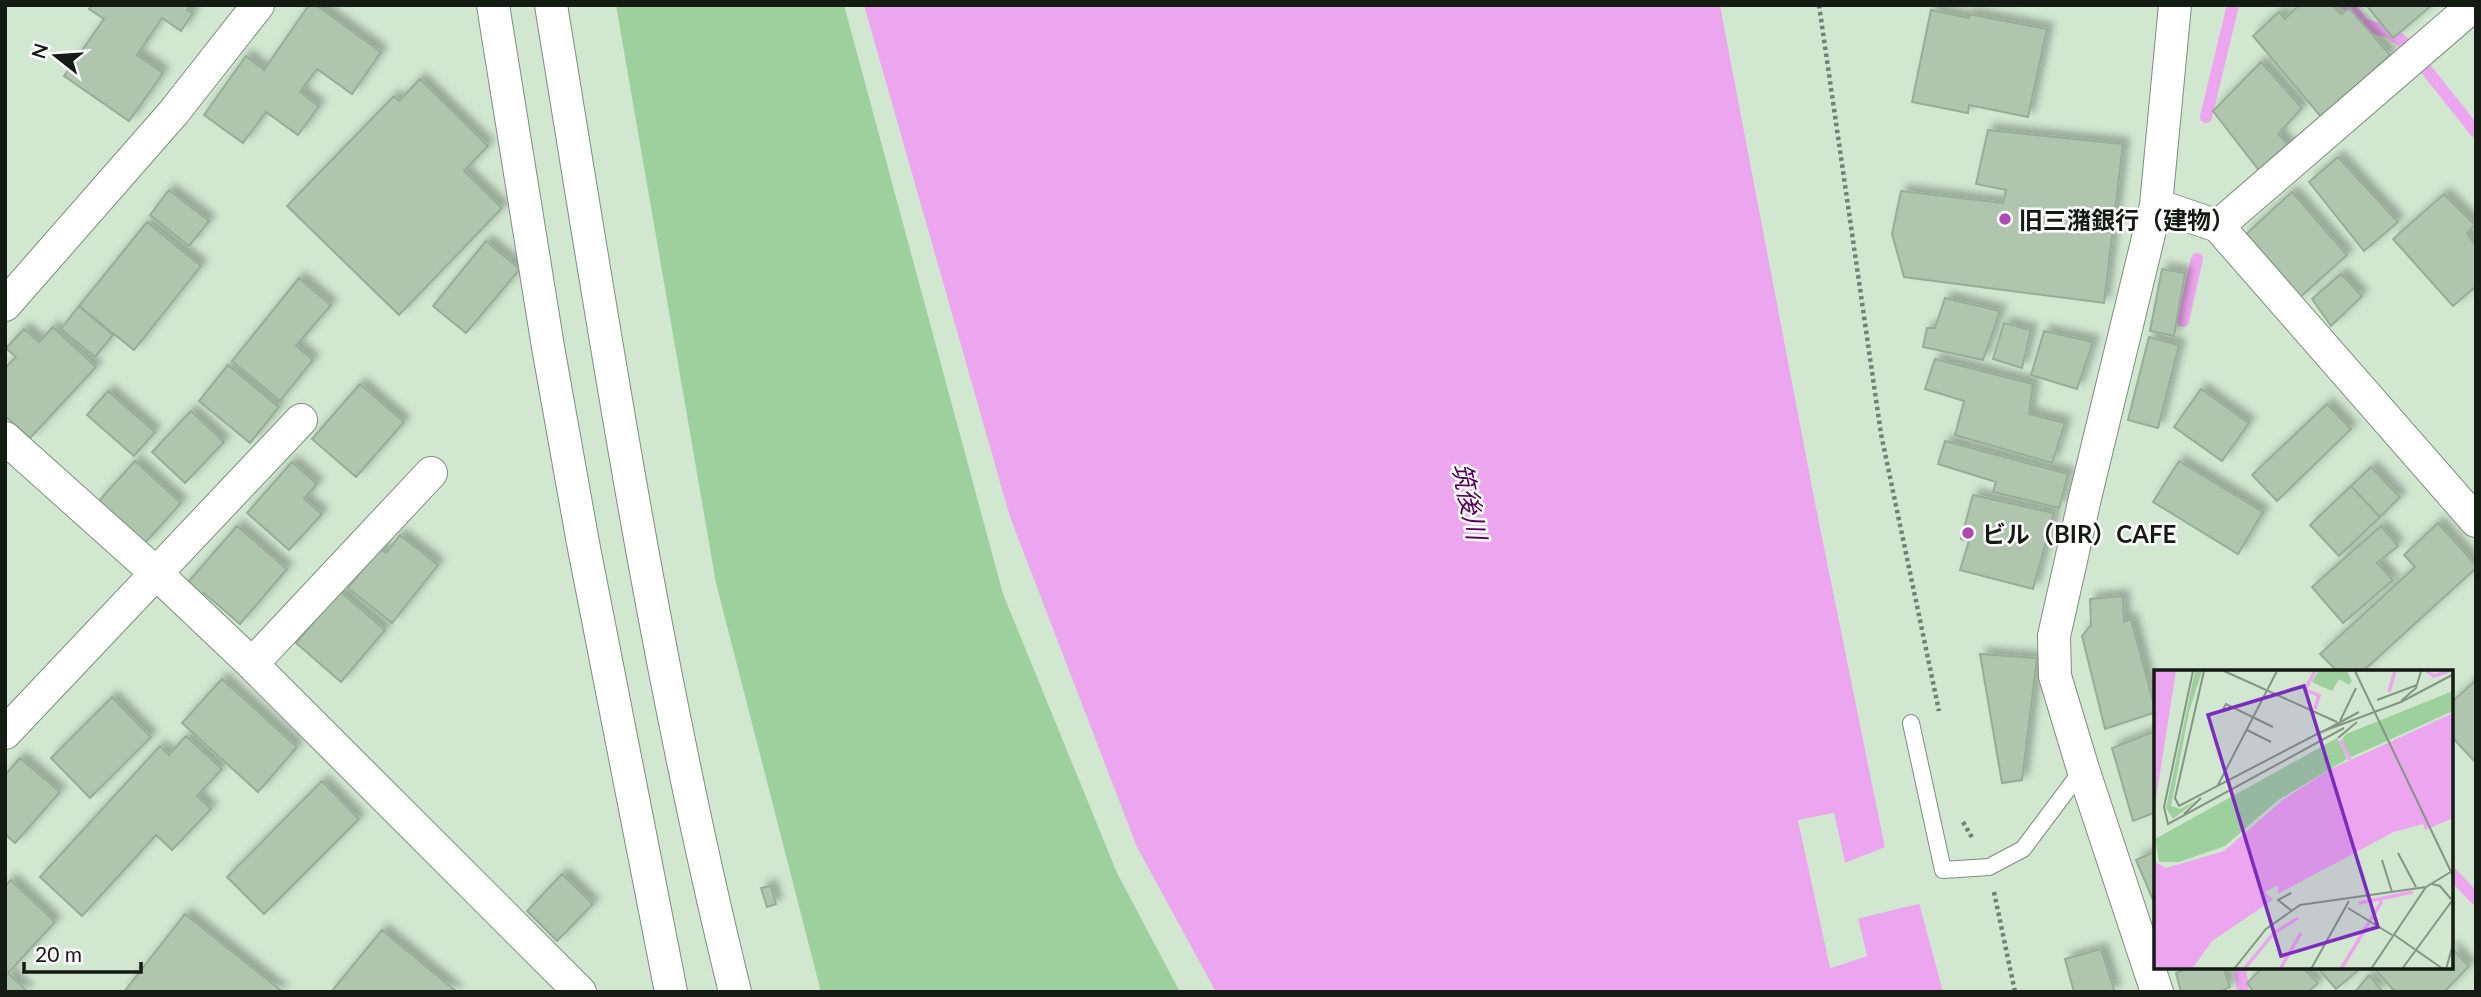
<svg xmlns="http://www.w3.org/2000/svg" width="2481" height="997" font-family="Lato,'Noto Sans JP',sans-serif">
	<defs>
		<filter id="shadow"><feDropShadow dx="6" dy="-6" stdDeviation="3.5" flood-color="#0004"/></filter>
	</defs>
	<rect width="100%" height="100%" fill="#d1e7d0"/>
	<path fill="#9dd09c" d="M616,5H844L1003,594L1117,873L1180,992H821L716,583Z"/>
	<path fill="#eca6ef" d="M864,5H1720L1814,497L1885,848L1845,863L1834,813L1798,820L1830,968L1867,956L1858,919L1919,903L1943,992H1216L1137,847L1010,517Z"/>
	<path fill="#d1e7d0" d="M1720,5H1724L1818,496L1889,847L1886,851L1844,866L1842,864L1831,817L1802,823L1833,964L1863,954L1855,919L1856,916L1919,900L1923,903L1858,918L1867,956L1831,968L1798,820L1834,813L1845,863L1885,847L1814,497Z"/>
	<g fill="none" stroke-linecap="round" stroke-linejoin="round">
		<path stroke="#eca6ef" stroke-width="12" d="M2348,5L2363,24L2389,32L2406,44L2476,132
			M2206,117L2233,5
			M2183,321L2197,259
			M2451,873L2476,899
			M2240,967L2243,992"/>
	</g>
	<path fill="#afc5ae" stroke="#98ad97" stroke-width="2" filter="url(#shadow)" d="M92,5H190L187,10L193,13L181,31L162,18L137,55L163,73L129,121L64,76L104,19L89,9Z
		M309,5H316L381,52L352,94L317,69L300,92L319,106L298,135L266,112L243,143L204,115L246,56L264,70Z
		M2299,5H2332L2341,14L2349,8L2390,55L2322,118L2253,36L2279,12L2285,19Z
		M2366,5H2432L2393,38Z
		M1931,10L1969,18V14L2047,29L2028,117L1969,105L1968,113L1912,102Z
		M2261,62L2302,108L2278,134L2291,148L2261,173L2213,111Z
		M420,79L488,146L464,171L502,208L399,315L287,206L394,96L399,101Z
		M1988,130L2123,144L2104,303L1904,277L1892,234L1901,191L2003,203L2006,190L1976,184Z
		M2338,157L2398,222L2364,251L2309,182Z
		M169,190L209,221L189,246L150,215Z
		M2292,192L2347,255L2297,300L2245,235Z
		M2444,194L2475,225L2467,233L2476,246V286L2453,306L2393,239Z
		M147,222L201,266L134,350L79,306Z
		M486,241L520,269L466,333L433,306Z
		M2162,269L2185,273L2174,336L2150,331Z
		M2341,274L2362,296L2331,326L2312,299Z
		M299,278L331,305L296,346L313,360L280,401L232,361Z
		M1945,298L2000,311L1983,360L1923,347L1927,328H1935Z
		M79,306L113,335L95,357L61,329Z
		M2004,323L2031,330L2022,368L1993,359Z
		M53,327L96,367L30,438L5,416V368L16,357L6,348L24,329L39,342Z
		M2044,331L2093,342L2077,389L2031,375Z
		M2149,337L2179,345L2158,428L2128,420Z
		M1935,359L2033,384L2029,414L2065,423L2052,463L1955,435L1964,401L1925,389Z
		M228,365L279,407L250,443L199,401Z
		M360,384L404,422L356,477L312,439Z
		M2201,389L2249,423L2222,461L2174,427Z
		M108,391L155,432L134,456L87,415Z
		M2327,404L2351,429L2277,501L2252,475Z
		M191,411L224,442L185,483L152,452Z
		M1945,441L2068,474L2059,508L1993,492L1996,482L1938,464Z
		M135,461L181,503L144,544L98,502Z
		M2179,461L2263,512L2238,554L2153,502Z
		M292,462L317,484L304,499L322,514L289,550L247,513Z
		M2371,467L2400,497L2380,517L2351,486Z
		M2351,486L2380,517L2339,556L2310,525Z
		M1973,495L2054,513L2033,589L1960,570L1969,541L1961,539Z
		M2438,523L2476,565V568L2363,671H2337L2320,654L2415,567L2404,555Z
		M237,526L287,569L240,624L204,593L198,601L183,588Z
		M2381,526L2398,546L2377,563L2393,580L2343,623L2312,587Z
		M400,535L438,565L392,623L348,588L380,548L386,553Z
		M340,591L385,630L341,682L296,643Z
		M2123,596L2124,622L2131,619L2156,712L2105,729L2082,636L2091,625L2090,599Z
		M1980,654L2037,658L2022,780L2002,783Z
		M222,679L297,747L258,792L182,723Z
		M2476,680V763L2451,736V703Z
		M112,697L151,737L90,798L51,758Z
		M2155,731L2156,812L2133,821L2112,748Z
		M186,736L222,769L197,796L211,809L172,850L156,835L82,916L40,877L160,746L169,755Z
		M20,758L60,792L15,843L5,834V775Z
		M322,781L359,819L264,914L227,877Z
		M2156,851V907L2136,860Z
		M562,874L593,904L557,941L527,911Z
		M11,880L55,922L8,973L28,992H5V886Z
		M771,886L776,904L767,907L761,888Z
		M185,914L283,992H124Z
		M382,930L457,992H331Z
		M2451,947L2469,966L2444,992H2395L2374,968L2451,967Z
		M2101,949L2115,992H2074L2065,959Z
		M2190,967H2223L2230,987L2219,992H2181L2176,973Z
		M2260,967H2302L2318,983L2308,992H2254L2247,983L2261,969Z
		M2317,967H2362L2336,989Z
		M2369,975L2383,992H2355Z"/>
	<g fill="none" stroke-linecap="round" stroke-linejoin="round">
		<g stroke="#7b907a" stroke-width="18">
			<path id="lane" d="M1911,723L1943,870L1989,867L2023,849L2083,769"/>
		</g>
		<g stroke="#7b907a" stroke-width="34">
			<path id="street" d="M493,5L548,347L583,543L671,992
				M551,5C605,335 655,667 735,992
				M2156,205L2218,226L2476,521
				M2218,226L2474,5
				M5,305L174,112L258,5
				M5,438L157,574L252,664L580,992
				M252,664L431,473
				M5,733L301,420
				M2157,992L2083,769L2055,676L2054,636L2085,498L2156,205L2175,5"/>
		</g>
		<path stroke="#728171" stroke-width="4.5" stroke-dasharray="3.5 3.5" stroke-linecap="butt" d="M1819,5L1881,434L1939,711
			M1963,822L1973,839
			M1994,892L2015,992"/>
		<use href="#lane" stroke="#fff" stroke-width="16"/>
		<use href="#street" stroke="#fff" stroke-width="32"/>
	</g>
	<g fill="#ad4bb2" stroke="#fff" stroke-width="2.5">
		<circle cx="2005" cy="219" r="7"/>
		<circle cx="1968" cy="533" r="7"/>
	</g>
	<g text-anchor="middle" dominant-baseline="central" stroke-width="5" stroke-linejoin="round" paint-order="stroke">
		<g font-size="24" font-weight="bold" fill="#131b12" stroke="#fff" text-anchor="start">
			<text x="2019" y="219">旧三潴銀行（建物）</text>
			<text x="1982" y="533">ビル（BIR）CAFE</text>
		</g>
		<g font-size="26" font-style="italic" fill="#59005f" stroke="#fff">
			<text transform="translate(1470 501) rotate(78)">筑後川</text>
		</g>
	</g>
	<g transform="translate(2154 670)">
		<rect width="299" height="299" fill="#d1e7d0"/>
		<path d="M41,1H48L35,42L17,136L26,139L42,131L19,149L12,138ZM164,1H193L198,11L195,15L185,9L178,21L158,12ZM299,21V41L195,88L188,69L192,64ZM183,68L193,89L123,131L71,176L25,192H5L1,169Z" fill="#9dd09c"/>
		<path d="M0,1H22L0,141ZM299,43V148L271,160L269,155L240,162L124,224L121,221L116,223L120,229L58,271L38,299H0V191L12,198L70,181L130,129L175,100Z" fill="#eca6ef"/>
		<path d="M269,154L271,160L242,165L120,230L111,222L124,215V224L240,162Z" fill="#d1e7d0"/>
		<path fill="none" stroke="#eca6ef" stroke-width="3.5" d="M273,1L280,6L295,1M235,22L241,1M161,39L165,25L151,20L161,1M186,70L196,90M205,233L259,222M90,299L120,263L144,248M126,299L147,263M187,299L228,231"/>
		<path fill="none" stroke="#859584" stroke-width="2" d="M39,1L10,137L14,154L190,58M50,1L21,128L25,136L167,62L247,32L300,4M70,1L183,52M201,1L300,208M223,30L263,15M247,31L262,18L267,1M68,41L72,34L119,57M186,51L202,18M93,60L117,72M168,62L205,42M184,68L203,52M64,115L123,1M30,144L47,128M244,183L262,217M228,190L238,222M278,214L286,216L297,229M137,223L124,230L138,241M194,238L238,265M239,264L289,299M80,299L112,259L146,235L272,217M157,299L195,231M217,299L272,217L300,200M248,299L300,228M292,299L300,271"/>
		<path fill="#7b2cbf" fill-opacity="0.15" stroke="#7b2cbf" stroke-width="3.5" d="M150,16L224,257L127,286L54,45Z"/>
		<rect width="299" height="299" fill="none" stroke="#131b12" stroke-width="3.5"/>
	</g>
	<rect width="2481" height="997" fill="none" stroke="#131b12" stroke-width="14"/>
	<g transform="translate(56 56) rotate(287)" stroke="#ffffff" stroke-width="5" paint-order="stroke">
	<path d="M0-5L12 26L0 18L-12 26Z" fill="#131b12"/>
	<text y="-10" font-size="19" font-weight="bold" text-anchor="middle" fill="#131b12">N</text>
	</g>
	<path d="M24 962v10h117v-10" fill="none" stroke="#131b12" stroke-width="3.5"/>
	<text x="35" y="962" font-size="21" fill="#131b12" stroke="#ffffff" stroke-width="5" paint-order="stroke">20 m</text>
</svg>
